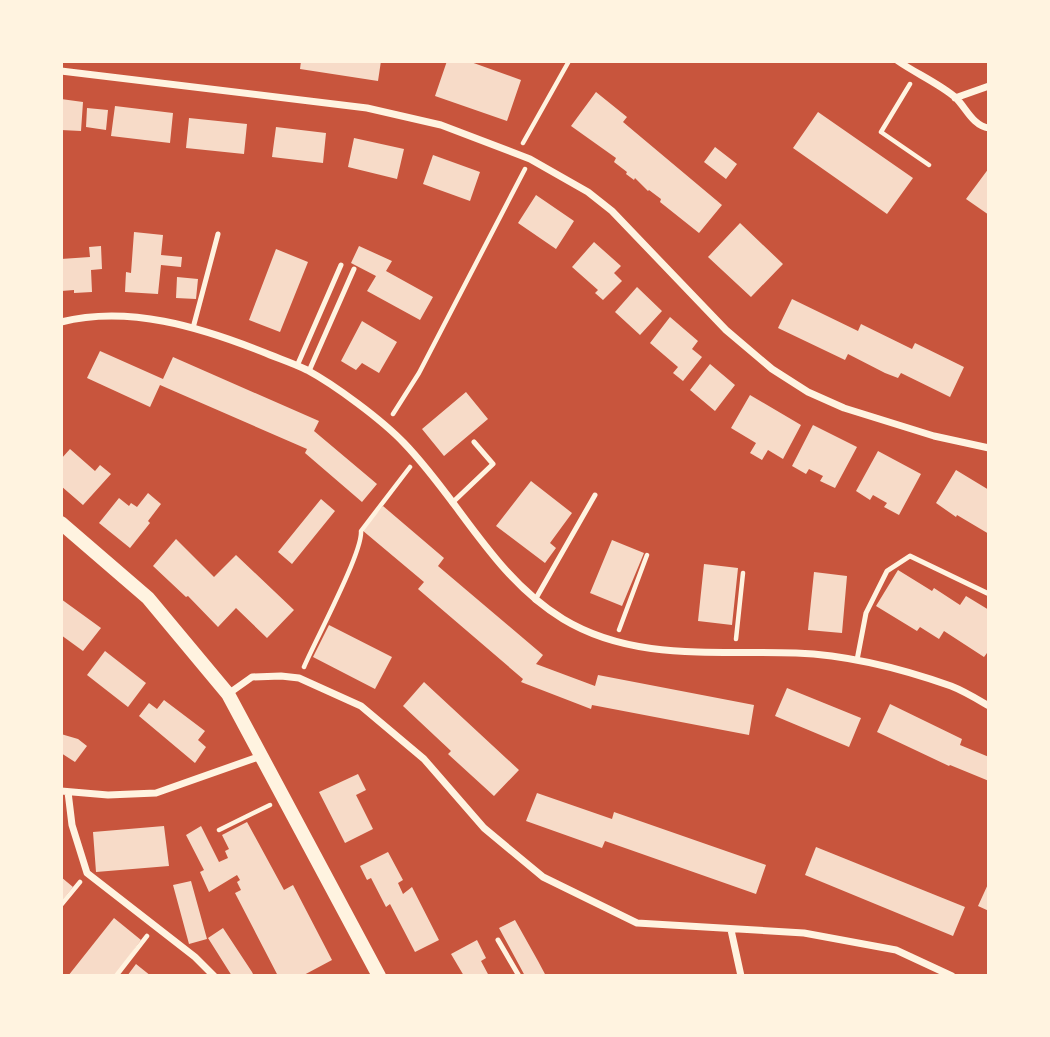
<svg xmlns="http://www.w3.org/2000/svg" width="1050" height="1037" font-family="Raleway,sans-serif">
	<rect width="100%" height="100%" fill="#c8553d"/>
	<path fill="#f7dbc8" d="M301,61H381L378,81L300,69Z
		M447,61H468L521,80L507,121L435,96Z
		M596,92L627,117L623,122L722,205L699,233L660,202L661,199L649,190L648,191L635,178L634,180L626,174L627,172L614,162L616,158L571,126Z
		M61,99L83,102L81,131L61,130Z
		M115,106L173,113L170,143L111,136Z
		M87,108L108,110L106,130L86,127Z
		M818,112L913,178L887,214L793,148Z
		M189,118L247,124L244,154L186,148Z
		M276,127L326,133L323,163L272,157Z
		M354,138L404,149L397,179L348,167Z
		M715,147L737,164L726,179L704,162Z
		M433,155L480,172L470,201L423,184Z
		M989,168V215L966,199Z
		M536,195L574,221L556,249L518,223Z
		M740,223L783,264L751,297L708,257Z
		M134,232L163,235L161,255L182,257L181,267L161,265L158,294L125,292L126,272L131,273Z
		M594,242L621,266L614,273L622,281L603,300L595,293L598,290L572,267Z
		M101,246L102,269L91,270L92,292L74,293V290L61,291V259L90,257L89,247Z
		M359,246L392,261L386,271L433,297L420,320L367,291L376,276L351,263Z
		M276,249L308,262L280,332L249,320Z
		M177,277L198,279L196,299L176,298Z
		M637,287L662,311L640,335L615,312Z
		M792,299L858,331L861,324L912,349L915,343L964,367L950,397L901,373L898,378L885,373L848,354L845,360L778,328Z
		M670,317L698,341L692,349L702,357L683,381L673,373L678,367L650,343Z
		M362,321L397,342L379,373L362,363L356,370L341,361Z
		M100,351L163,379L173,357L319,421L314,431L377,484L362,502L305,453L307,449L160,385L150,407L87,378Z
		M710,364L735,385L715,411L690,390Z
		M466,392L488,419L444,456L422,429Z
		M750,395L801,425L783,459L768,450L762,460L750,453L756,443L731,428Z
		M813,425L857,447L835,488L820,481L823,476L809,469L806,474L792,466Z
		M70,449L95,471L100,465L111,474L83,505L61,486V459Z
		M878,451L921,474L899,515L884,507L887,503L873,495L870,500L856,491Z
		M956,470L989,490V534L957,515L956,517L936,503Z
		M531,481L572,513L550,543L556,548L545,563L496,526Z
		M148,493L161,504L148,521L150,523L130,548L99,523L119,498L129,506L131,503L137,507Z
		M321,499L335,511L292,564L278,552Z
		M383,506L444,558L438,566L543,655L536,664L595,686L598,675L754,705L749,735L592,705L591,709L521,682L523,679L418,589L424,582L362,530Z
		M176,539L214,577L236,555L294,610L267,638L236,608L218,627L188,596L186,597L153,566Z
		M612,540L644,553L622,606L590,593Z
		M704,564L738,568L732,625L698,621Z
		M898,570L932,591L934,588L960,605L966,596L989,610V654L987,653L984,657L944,631L939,639L920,627L917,631L876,606Z
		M814,572L847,576L842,633L808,630Z
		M61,599L101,628L83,651L61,635Z
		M329,625L392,657L375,689L313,657Z
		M105,651L146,683L128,707L87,675Z
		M424,682L519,770L494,796L448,754L451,751L403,706Z
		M787,688L861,718L849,747L775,716Z
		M164,700L205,731L198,740L206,747L195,763L139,716L149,703L157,709Z
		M890,704L962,739L960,745L989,757V781L950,765L949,766L877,732Z
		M61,734L78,739L87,746L75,762L61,753Z
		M358,774L366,790L356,795L373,829L345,843L319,792Z
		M537,793L612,819L614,812L766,865L756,894L605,841L602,848L526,821Z
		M247,822L284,890L293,885L332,960L302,976H278L235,893L241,890L237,882L240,880L237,875L209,892L200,872L204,870L186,835L201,826L219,862L228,858L225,851L229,849L222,835Z
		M164,826L169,866L96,872L93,832Z
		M816,847L965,907L953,936L805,875Z
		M388,852L403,880L398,883L403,894L412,887L439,940L415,952L390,904L386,907L371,878L367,880L360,866Z
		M61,877L73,887L61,902Z
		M191,881L207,939L189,944L173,885Z
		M989,882V911L978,906Z
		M114,918L141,940L115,976H68Z
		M515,920L538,961L546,976H525L499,928Z
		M223,928L252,972L254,976H232L208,938Z
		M477,940L486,958L481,961L489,976H464L451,954Z
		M136,964L151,976H127Z"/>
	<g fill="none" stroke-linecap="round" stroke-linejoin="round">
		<path stroke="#fff3e0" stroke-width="4.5" d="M910,84L881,132L929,165
			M523,143L569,61
			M393,414L419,373L525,169
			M619,630L647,555
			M736,639L743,573
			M304,667C315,641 363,552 361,531L410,467
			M219,830L270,805
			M61,905L80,882
			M116,976L147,936"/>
		<path stroke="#fff3e0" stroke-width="5" d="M193,328L218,234
			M297,366L341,265
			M309,371L354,269
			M452,503L493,464L474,442
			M535,600L595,495
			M857,660L866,613L887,571L910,556L989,594
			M498,940L519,976"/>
		<path stroke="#fff3e0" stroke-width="7" d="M898,61C915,73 940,84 956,98C966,108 973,126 989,128
			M61,71L367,108L441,125L530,159L588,192L612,211L726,330L772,369L808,392L844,408L934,436L989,448
			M955,98L989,86
			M61,322C129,305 200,327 263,352C277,358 293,363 307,370C335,385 382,420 404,443C460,501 493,576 563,619C634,662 717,650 796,653C848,655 903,669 951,686C964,691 977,699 989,706
			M228,694L252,677L281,676L299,678L361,706L424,759L484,828L543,877L637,923L804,933L896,950L952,976
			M61,791L108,795L156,793L261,756
			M68,792L72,825L87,873L195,957L214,976
			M731,930L741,976"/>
		<path stroke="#fff3e0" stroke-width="14" d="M61,523L148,598L228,694L379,976"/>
	</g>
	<rect width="1050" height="1037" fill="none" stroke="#fff3e0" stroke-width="126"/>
</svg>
